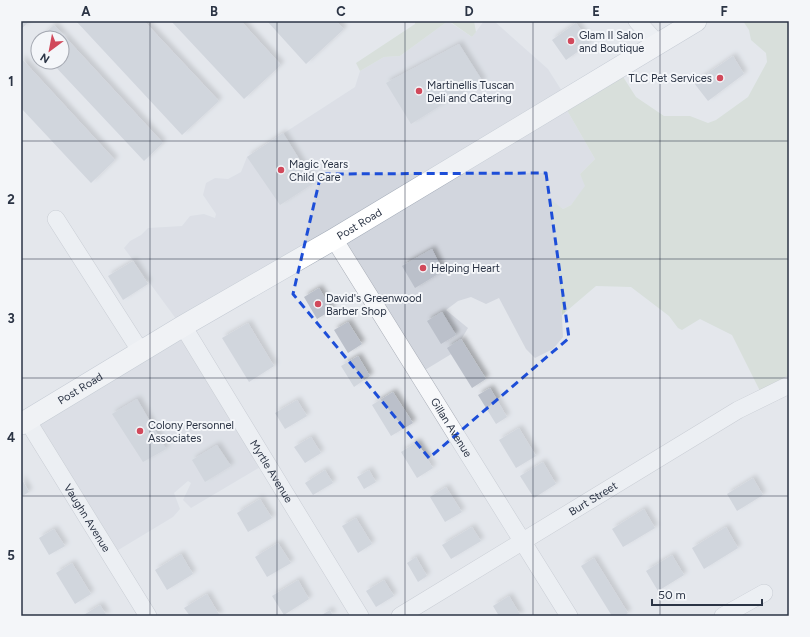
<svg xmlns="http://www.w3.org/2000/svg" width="810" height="637" font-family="Figtree,sans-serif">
	<defs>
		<filter id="shadow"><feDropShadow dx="3.5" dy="-3.5" stdDeviation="2" flood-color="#0004"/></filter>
	</defs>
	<rect width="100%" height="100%" fill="#e4e7ec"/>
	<path fill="#d2d6de" d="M448,21L472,37L484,21H494L548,69L567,99L564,105L595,159L580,174L586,186L571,205L563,209L549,199L559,259L563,337L553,349L535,358L526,349L499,298L486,304L471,297L458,301L446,310L468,328L453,353L420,373L334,243L187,324L262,466L191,508L183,500L191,483L188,481L174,493L180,509L173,517L110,555L30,419L182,327L124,248L130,241L141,235L148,228L182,226L190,216L204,214L215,218L216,214L203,195L206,183L215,178L228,179L241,172L247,157L355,87L360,71L384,57L400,56Z"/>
	<path fill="#c9d6c5" d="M415,21H448L400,56L384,57L360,71L356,63L415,24Z
		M449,21H474L476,32L472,37Z
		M743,21H789V385L762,395L732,335L700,319L682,330L678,328L669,316L631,287L596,286L562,315L559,259L549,198L563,209L571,205L585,186L580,174L595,159L564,105L618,69L636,97L664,116H690L708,123L716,120L748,97L767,62L766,53L751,40L749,30Z"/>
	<path fill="#bbc0ca" filter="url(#shadow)" d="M21,21H30L21,29Z
		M76,21H144L219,101L182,135Z
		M171,21H241L281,65L244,99Z
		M267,21H336L344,29L306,64Z
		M576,23L590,43L566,60L552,40Z
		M54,25L163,143L144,161L51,62H62V38H40Z
		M459,44L483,82L451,99L411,124L386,83Z
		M733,56L744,74L708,101L694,83Z
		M21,58L115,160L91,183L21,108Z
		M283,133L314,183L280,205L247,157Z
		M432,249L443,271L415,288L402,266Z
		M133,261L148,284L123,300L108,276Z
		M319,288L332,310L317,319L304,297Z
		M442,312L456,335L441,344L427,321Z
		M348,322L362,344L348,353L334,330Z
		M248,323L274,366L249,382L222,338Z
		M461,339L486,379L472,388L447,348Z
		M358,356L370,376L354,387L341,366Z
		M490,388L507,417L496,424L478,395Z
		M393,392L413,423L391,436L372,405Z
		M137,399L166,449L143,462L112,414Z
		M297,400L307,416L285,429L275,413Z
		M519,428L536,456L516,468L499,440Z
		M311,437L321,453L305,463L294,447Z
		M417,442L433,468L417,478L401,452Z
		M217,445L231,466L205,482L192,460Z
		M543,462L556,484L534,498L520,476Z
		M325,470L333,483L313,495L305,483Z
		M369,470L376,482L364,489L357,477Z
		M21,478L29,492L21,497Z
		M753,478L763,495L737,511L727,494Z
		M446,487L462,512L445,522L430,497Z
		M260,499L272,518L248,532L237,513Z
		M644,509L655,528L623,547L612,529Z
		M356,518L372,544L358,553L342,526Z
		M472,527L481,541L451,559L442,545Z
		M726,527L738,548L704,569L692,548Z
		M54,529L65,546L49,555L39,538Z
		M278,543L291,563L267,577L255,557Z
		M181,554L193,574L167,590L155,570Z
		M672,555L684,575L658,591L646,571Z
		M416,557L427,576L418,582L407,563Z
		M594,558L628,613L624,616H612L581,566Z
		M72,563L91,594L75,604L56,573Z
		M298,580L309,599L284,615L272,596Z
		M384,580L394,596L376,607L366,591Z
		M207,594L220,616H190L184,608Z
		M509,596L521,616H499L493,606Z
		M100,605L107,616H82Z
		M330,610L333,616H320Z"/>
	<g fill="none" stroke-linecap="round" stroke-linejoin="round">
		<g stroke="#a9aeb7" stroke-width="18">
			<g id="minor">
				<path d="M637,21L658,44"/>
				<path d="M56,219L141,352"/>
				<path id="s1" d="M334,239L569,616"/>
				<path id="s2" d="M183,326L360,616"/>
				<path id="s3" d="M27,420L148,616"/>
				<path id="s4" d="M400,616L738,410L789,385"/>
				<path d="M723,616L764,593"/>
			</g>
		</g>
		<g stroke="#a3abb8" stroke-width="22">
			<g id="major">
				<path id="s5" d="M21,424L183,326L334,239L696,21"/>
			</g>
		</g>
		<use href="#minor" stroke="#f7f8fa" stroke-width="17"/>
		<use href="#major" stroke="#fff" stroke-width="21"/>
	</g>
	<path d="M0 0H810V637H0ZM546,173L569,338L429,458L293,294L321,174Z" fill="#e4e7ec" fill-opacity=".55" fill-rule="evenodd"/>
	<path fill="none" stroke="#1d4ed8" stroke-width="3" stroke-dasharray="8 5" stroke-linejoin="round" d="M546,173L569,338L429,458L293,294L321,174Z"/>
	<path fill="none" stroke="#2b3445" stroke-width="1" stroke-opacity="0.55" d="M150,21V616M277,21V616M405,21V616M533,21V616M660,21V616M21,141H789M21,259H789M21,378H789M21,496H789"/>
	<g fill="#d1495b" stroke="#f4f6f9" stroke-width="1.5">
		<circle cx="571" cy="41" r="4"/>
		<circle cx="720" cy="78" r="4"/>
		<circle cx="419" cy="91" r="4"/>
		<circle cx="281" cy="170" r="4"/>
		<circle cx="423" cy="268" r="4"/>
		<circle cx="318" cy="304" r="4"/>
		<circle cx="140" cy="431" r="4"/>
	</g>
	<g text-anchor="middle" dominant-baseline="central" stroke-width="4" stroke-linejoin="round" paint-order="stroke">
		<g font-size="11" fill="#2b3445" stroke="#f4f6f9" text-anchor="start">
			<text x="579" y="35">Glam II Salon<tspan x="579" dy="13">and Boutique</tspan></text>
			<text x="712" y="78" text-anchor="end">TLC Pet Services</text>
			<text x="427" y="85">Martinellis Tuscan<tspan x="427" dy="13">Deli and Catering</tspan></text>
			<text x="289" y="164">Magic Years<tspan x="289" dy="13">Child Care</tspan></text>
			<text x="431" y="268">Helping Heart</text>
			<text x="326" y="298">David's Greenwood<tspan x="326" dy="13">Barber Shop</tspan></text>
			<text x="148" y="425">Colony Personnel<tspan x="148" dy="13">Associates</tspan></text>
		</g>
		<g font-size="11" fill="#2b3445" stroke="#f4f6f9">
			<text stroke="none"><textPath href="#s5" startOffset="393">Post Road</textPath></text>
			<text stroke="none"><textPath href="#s5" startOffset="69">Post Road</textPath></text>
			<text stroke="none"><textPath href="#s1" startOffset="222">Gillan Avenue</textPath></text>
			<text stroke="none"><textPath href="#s2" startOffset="170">Myrtle Avenue</textPath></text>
			<text stroke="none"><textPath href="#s4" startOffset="226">Burt Street</textPath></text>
			<text stroke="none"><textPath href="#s3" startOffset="115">Vaughn Avenue</textPath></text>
		</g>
	</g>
	<rect width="810" height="637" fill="none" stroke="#f4f6f9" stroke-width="44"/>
	<g transform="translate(50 50) rotate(212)"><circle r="19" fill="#f4f6f9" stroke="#a4a8b1"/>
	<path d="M0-3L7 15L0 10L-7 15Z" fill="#d1495b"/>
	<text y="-6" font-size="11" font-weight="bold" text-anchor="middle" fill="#2b3445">N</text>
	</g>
	<path d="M652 599v6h110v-6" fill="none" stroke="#2b3445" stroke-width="2"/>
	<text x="658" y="599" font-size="12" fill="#2b3445" stroke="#f4f6f9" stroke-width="3" paint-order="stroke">50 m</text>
	<rect x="22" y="22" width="766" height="593" fill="none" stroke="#2b3445" stroke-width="1.5"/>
	<g font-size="13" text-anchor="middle" font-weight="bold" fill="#2b3445">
		<text x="86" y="16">A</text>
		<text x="214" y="16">B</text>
		<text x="341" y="16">C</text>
		<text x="469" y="16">D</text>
		<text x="596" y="16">E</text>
		<text x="724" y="16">F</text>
		<text x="11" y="86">1</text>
		<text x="11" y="204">2</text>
		<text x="11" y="323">3</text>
		<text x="11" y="442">4</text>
		<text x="11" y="560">5</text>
	</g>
</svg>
